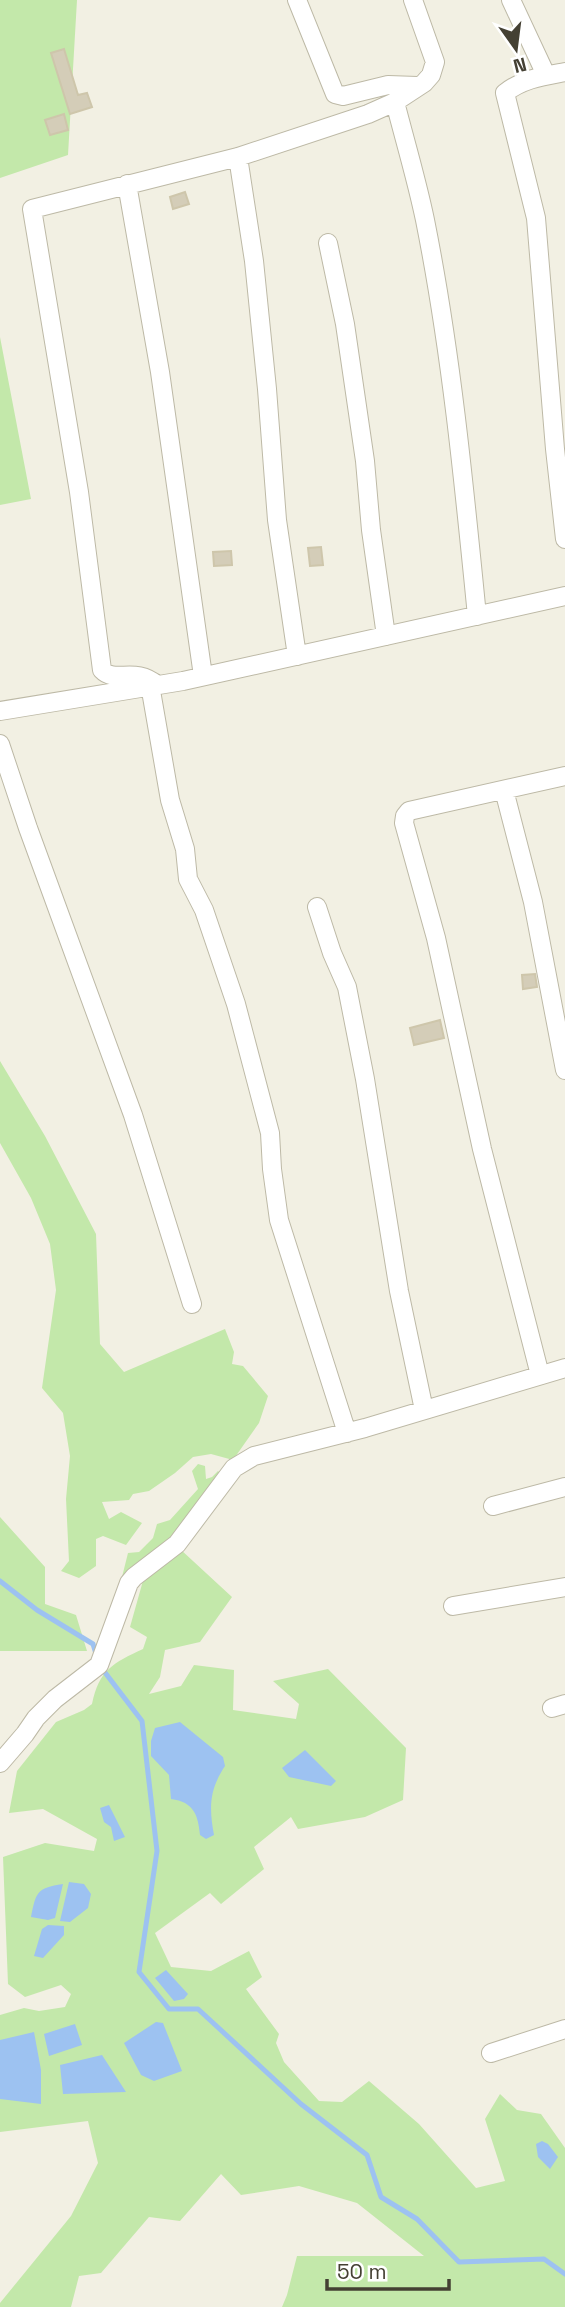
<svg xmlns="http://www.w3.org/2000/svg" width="565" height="2307" font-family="'Space Grotesk',sans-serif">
	<rect width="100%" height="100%" fill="#f2f0e3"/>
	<path fill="#c3e8aa" d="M0,0H77L68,155L0,178Z
		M0,337L31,499L0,505Z
		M0,1061L45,1136L96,1234L100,1344L124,1372L225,1329L234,1352L232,1364L243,1366L268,1396L259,1423L233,1460L211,1454L193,1457L175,1473L149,1491L133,1494L129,1500L102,1502L109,1519L121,1512L142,1523L126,1545L103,1536L96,1539V1566L79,1578L61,1571L69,1561L66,1499L70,1456L63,1413L42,1388L56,1290L50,1244L31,1198L0,1143Z
		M198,1464L205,1466L206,1479L212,1477L218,1471L222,1475L173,1541L122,1577L128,1553L139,1552L153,1538L157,1524L170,1520L198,1489L192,1471Z
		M0,1517L45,1567V1604L76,1615L87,1651H0Z
		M180,1549L232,1597L200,1642L165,1650L160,1677L149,1694L181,1686L194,1665L234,1670L233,1710L296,1719L299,1704L273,1681L328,1669L406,1748L403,1800L365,1817L298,1829L291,1817L254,1847L264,1869L221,1904L210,1893L155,1933L171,1967L211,1971L249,1951L262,1977L246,1989L279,2034L276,2043L284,2062L319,2101L342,2102L369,2081L419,2124L476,2188L505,2181L485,2119L500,2094L517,2110L541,2114L565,2148V2307H282L287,2295L297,2256H424L357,2203L299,2186L241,2195L221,2174L180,2221L149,2217L101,2273L79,2276L71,2307H0V2303L71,2216L98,2163L88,2121L0,2132V2015L24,2008L39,2011L65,2007L71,1994L61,1985L25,1997L8,1984L3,1857L45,1843L94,1851L97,1839L43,1809L9,1813L17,1771L56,1722L84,1710L92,1704C99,1670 113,1663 143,1649L147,1637L130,1627L146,1570Z"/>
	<path fill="#9dc2f1" d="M180,1722L223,1757L225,1766C209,1790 209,1808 214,1835L206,1839L200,1835C198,1815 194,1802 171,1799L169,1775L151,1756V1741L155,1728Z
		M305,1750L336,1781L331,1786L289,1777L282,1768Z
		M109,1805L125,1837L114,1841L111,1827L104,1822L100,1808Z
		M69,1882L84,1884L91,1894L88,1908L70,1922L60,1921Z
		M63,1884L55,1918L48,1920L31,1917C36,1893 36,1888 63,1884Z
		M48,1925L64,1926V1935L43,1958L34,1956L42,1929Z
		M166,1970L188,1994L184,1999L174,2001L155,1978Z
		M156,2022L163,2023L182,2071L154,2081L141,2075L124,2043Z
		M75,2024L82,2045L49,2056L44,2034Z
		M34,2032L41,2070V2104L0,2099V2040Z
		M102,2055L126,2092L63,2094L60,2065Z
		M542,2141L548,2144L558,2157L550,2169L538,2157L536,2144Z"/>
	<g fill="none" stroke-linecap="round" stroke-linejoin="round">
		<path stroke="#9dc2f1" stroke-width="5" d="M0,1581L37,1610L93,1644L97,1657
			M100,1666L142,1721L157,1851L139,1972L169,2009H198L301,2104L367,2155L381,2197L417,2219L459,2262L544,2259L565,2274"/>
	</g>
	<path fill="#d4cdb8" stroke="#cec6ab" stroke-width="2" d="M64,49L78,95L87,93L92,107L70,114L51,53Z
		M64,114L68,130L50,135L45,120Z
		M185,192L189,204L173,209L170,197Z
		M321,547L323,565L310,566L308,548Z
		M231,551L232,565L214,566L213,552Z
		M535,974L537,987L523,989L522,975Z
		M440,1020L444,1038L414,1045L410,1028Z"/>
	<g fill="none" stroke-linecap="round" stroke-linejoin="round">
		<g stroke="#bdb9a6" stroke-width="20">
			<path id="street" d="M297,0L335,94L343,96L388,85L417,86
				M511,0L546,75
				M565,72C544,76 522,79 505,93L536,218L555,449L565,539
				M395,102C405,141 417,181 425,220C451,350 464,484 477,616
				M238,157L254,261L267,389L277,520L297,656
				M127,184L160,372L203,676
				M328,243L345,324L365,461L371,530L386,636
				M150,685L170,800L185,849L188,879L204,910L236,1004L270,1133L272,1169L279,1220L347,1433
				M157,685C135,666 115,684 102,670L79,492L32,209L238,157L368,114L395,102L424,83L431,75L435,62L413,0
				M0,711L183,681L565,596
				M0,744L28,828L133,1115L192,1304
				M504,790L533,902L565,1070
				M317,907L332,953L347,987L365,1079L399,1291L424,1410
				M540,1375L482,1149L436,938L404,823L405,816L409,811L565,776
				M493,1506L565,1487
				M453,1606L565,1587
				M552,1708L565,1704
				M0,1763L25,1734L36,1718L55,1699L99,1665L129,1583L134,1577L177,1544L234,1468L254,1456L365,1428L565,1368
				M491,2053L565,2029"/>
		</g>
		<use href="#street" stroke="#fff" stroke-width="18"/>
	</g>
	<g transform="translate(516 49) rotate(166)" stroke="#ffffff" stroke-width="5" paint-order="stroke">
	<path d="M0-5L12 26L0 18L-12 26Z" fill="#444033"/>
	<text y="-10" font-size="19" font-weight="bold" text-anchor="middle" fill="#444033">N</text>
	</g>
	<path d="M327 2279v10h122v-10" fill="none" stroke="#444033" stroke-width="3.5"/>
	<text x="337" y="2279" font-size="21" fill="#444033" stroke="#ffffff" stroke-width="5" paint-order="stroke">50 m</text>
</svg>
